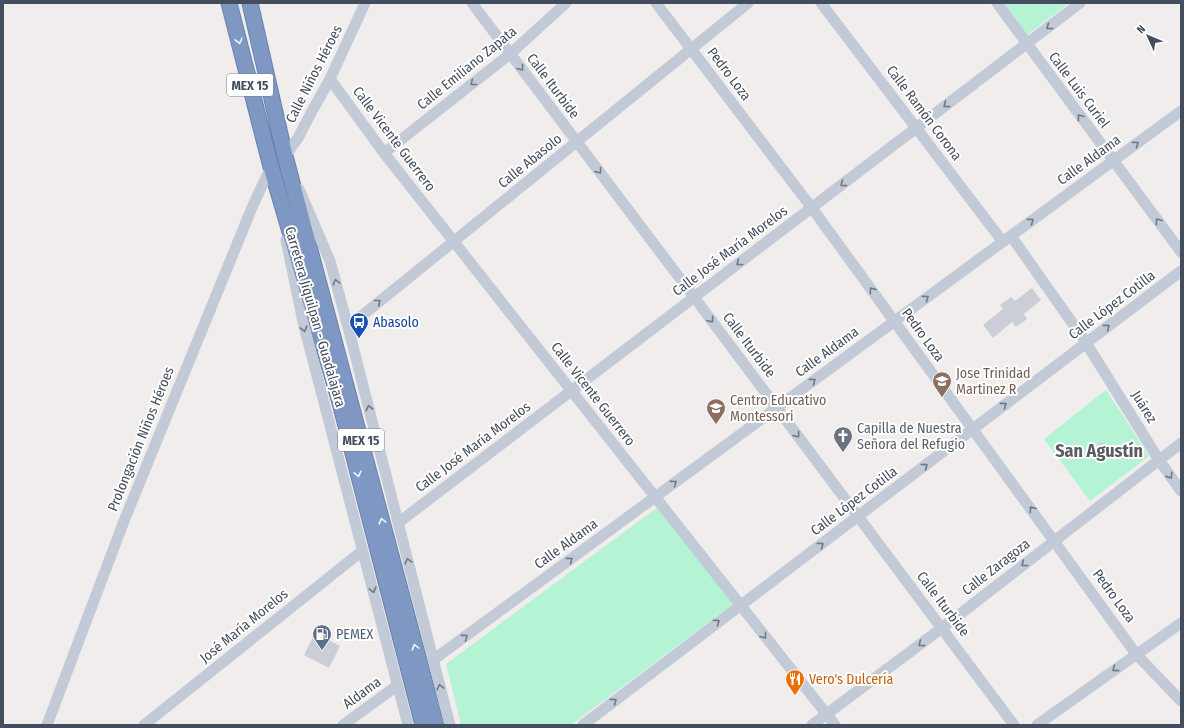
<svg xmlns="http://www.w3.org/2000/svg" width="1184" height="728" font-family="'Fira Sans Condensed',sans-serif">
	<rect width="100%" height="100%" fill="#f0edec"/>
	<path fill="#b4f4d4" d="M1004,3H1069L1027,35Z
		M1106,390L1149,456L1090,501L1044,439Z
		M658,507L733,604L571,725H461L446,664Z"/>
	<path fill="#cbced6" d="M1032,288L1041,300L1024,314L1027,319L1016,327L1012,322L993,338L983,325L1003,309L1000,305L1011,297L1015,301Z
		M1096.5 448a5.5 5.5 0 1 1 11 0a5.5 5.5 0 1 1-11 0Z
		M315,633L340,646L329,668L304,655Z"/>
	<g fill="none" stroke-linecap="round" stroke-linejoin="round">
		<g stroke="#6982ae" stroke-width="17">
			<path id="highway" d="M229,3L271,167L339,399L423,725
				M250,3L285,156L436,725"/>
		</g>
		<path stroke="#c1cad6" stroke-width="11" d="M472,3L694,297L1014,725
			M656,3L812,208L1136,654L1181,701
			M821,3L1003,242
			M997,3L1181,252
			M330,79L384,153L835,725
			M384,153L510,54L566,3
			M287,160L285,156L298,138L311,113L330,79L365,3
			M299,189L330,261L348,327L450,725
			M1011,236L1083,338L1159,460L1181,491
			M286,240L303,322L408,725
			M348,327L748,3
			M398,523L1080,3
			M433,660L1181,111
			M47,725L124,521L253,205L271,167
			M144,725L362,551
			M343,725L398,685
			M583,725L1181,271
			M812,725L942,628L1181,443
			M1037,725L1181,623"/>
		<use href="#highway" stroke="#7e97c3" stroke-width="15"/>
	</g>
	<defs><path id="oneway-chevron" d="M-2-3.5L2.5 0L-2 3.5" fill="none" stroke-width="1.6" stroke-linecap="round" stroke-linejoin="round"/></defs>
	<g stroke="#6f7987">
		<use href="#oneway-chevron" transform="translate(1049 27) rotate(143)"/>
		<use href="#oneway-chevron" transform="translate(521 68) rotate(53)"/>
		<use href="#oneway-chevron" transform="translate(473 83) rotate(142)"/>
		<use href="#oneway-chevron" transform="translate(946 105) rotate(143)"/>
		<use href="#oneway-chevron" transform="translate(1080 117) rotate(-127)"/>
		<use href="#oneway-chevron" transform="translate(1136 144) rotate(-36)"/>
		<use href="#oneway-chevron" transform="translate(599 171) rotate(53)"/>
		<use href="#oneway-chevron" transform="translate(843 184) rotate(143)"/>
		<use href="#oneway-chevron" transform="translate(1031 221) rotate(-36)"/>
		<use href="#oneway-chevron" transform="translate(1158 221) rotate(-127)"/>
		<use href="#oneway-chevron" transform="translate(739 263) rotate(143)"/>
		<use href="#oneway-chevron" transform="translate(336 282) rotate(-105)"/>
		<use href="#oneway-chevron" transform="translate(872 290) rotate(-126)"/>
		<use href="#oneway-chevron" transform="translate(926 298) rotate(-36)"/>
		<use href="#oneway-chevron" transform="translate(378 302) rotate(-39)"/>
		<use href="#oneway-chevron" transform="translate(711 320) rotate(53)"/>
		<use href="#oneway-chevron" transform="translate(1107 327) rotate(-37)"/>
		<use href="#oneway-chevron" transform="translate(304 329) rotate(75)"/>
		<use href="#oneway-chevron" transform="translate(813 381) rotate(-36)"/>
		<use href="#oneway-chevron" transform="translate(1004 405) rotate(-37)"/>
		<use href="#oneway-chevron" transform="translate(369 408) rotate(-104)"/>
		<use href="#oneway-chevron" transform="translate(797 435) rotate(53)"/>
		<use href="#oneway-chevron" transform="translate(925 466) rotate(-38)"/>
		<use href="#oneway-chevron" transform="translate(1170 476) rotate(55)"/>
		<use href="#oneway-chevron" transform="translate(674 483) rotate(-36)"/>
		<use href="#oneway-chevron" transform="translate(1032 509) rotate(-126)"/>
		<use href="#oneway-chevron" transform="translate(821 545) rotate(-37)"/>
		<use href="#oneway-chevron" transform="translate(570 560) rotate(-36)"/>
		<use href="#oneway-chevron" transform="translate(408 561) rotate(-104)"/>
		<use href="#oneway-chevron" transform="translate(1024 564) rotate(142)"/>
		<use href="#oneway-chevron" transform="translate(373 590) rotate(75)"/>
		<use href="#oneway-chevron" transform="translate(717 622) rotate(-37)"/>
		<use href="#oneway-chevron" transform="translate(764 636) rotate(52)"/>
		<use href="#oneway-chevron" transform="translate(465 637) rotate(-36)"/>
		<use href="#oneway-chevron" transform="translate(921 644) rotate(143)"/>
		<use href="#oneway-chevron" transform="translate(1115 669) rotate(144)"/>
		<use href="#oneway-chevron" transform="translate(440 687) rotate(-104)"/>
		<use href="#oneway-chevron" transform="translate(614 701) rotate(-37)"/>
	</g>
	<g stroke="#f2f5f9">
		<use href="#oneway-chevron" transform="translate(239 41) rotate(76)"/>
		<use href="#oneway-chevron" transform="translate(358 474) rotate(76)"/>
		<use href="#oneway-chevron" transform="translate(382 521) rotate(-105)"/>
		<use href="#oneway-chevron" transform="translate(415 647) rotate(-105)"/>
	</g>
	<defs>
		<g id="bus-pin" transform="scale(1)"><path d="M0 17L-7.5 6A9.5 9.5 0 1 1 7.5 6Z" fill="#1a4fb4" stroke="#fff"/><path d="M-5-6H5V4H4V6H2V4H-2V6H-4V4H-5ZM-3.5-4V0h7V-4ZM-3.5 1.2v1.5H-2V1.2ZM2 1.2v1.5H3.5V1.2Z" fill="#fff"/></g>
		<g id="school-pin" transform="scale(1)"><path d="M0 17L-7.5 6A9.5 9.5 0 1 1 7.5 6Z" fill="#8d6e63" stroke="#fff"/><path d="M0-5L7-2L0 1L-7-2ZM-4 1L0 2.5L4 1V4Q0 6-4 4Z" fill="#fff"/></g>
		<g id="church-pin" transform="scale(1)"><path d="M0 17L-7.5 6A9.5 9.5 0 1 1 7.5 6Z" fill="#6b7280" stroke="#fff"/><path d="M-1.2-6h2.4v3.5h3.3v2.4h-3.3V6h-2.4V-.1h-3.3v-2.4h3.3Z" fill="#fff"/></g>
		<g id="fuel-pin" transform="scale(1)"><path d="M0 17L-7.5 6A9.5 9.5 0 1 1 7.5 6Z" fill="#5c6f8a" stroke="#fff"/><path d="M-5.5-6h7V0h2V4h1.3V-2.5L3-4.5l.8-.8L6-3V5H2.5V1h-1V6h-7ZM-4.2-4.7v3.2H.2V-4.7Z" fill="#fff"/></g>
		<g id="restaurant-pin" transform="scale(1)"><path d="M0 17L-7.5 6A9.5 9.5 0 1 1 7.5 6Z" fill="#e8710a" stroke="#fff"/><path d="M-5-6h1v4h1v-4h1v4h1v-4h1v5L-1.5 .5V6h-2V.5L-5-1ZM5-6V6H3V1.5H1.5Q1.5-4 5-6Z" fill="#fff"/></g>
	</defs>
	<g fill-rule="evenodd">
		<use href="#bus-pin" x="359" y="322"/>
		<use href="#school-pin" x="942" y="381"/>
		<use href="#school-pin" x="716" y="408"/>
		<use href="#church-pin" x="843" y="436"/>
		<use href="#fuel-pin" x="322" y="634"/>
		<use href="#restaurant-pin" x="795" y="679"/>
	</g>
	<g text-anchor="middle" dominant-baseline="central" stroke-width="4" stroke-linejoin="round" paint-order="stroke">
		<g fill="#fff" stroke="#7b828e" stroke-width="1">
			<rect x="227" y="74" width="46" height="22" rx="3"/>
			<rect x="338" y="429" width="46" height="22" rx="3"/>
		</g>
		<g font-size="13" font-weight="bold" fill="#434d5d">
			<text x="250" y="85">MEX 15</text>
			<text x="361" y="440">MEX 15</text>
		</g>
		<g font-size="14" fill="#434d5d" stroke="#fff">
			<text transform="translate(467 68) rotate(-39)">Calle Emiliano Zapata</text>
			<text transform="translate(314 74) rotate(-63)">Calle Niños Héroes</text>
			<text transform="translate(729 74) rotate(53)">Pedro Loza</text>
			<text transform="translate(553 86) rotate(53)">Calle Iturbide</text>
			<text transform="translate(1079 90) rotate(53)">Calle Luis Curiel</text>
			<text transform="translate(924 113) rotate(53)">Calle Ramón Corona</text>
			<text transform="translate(394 139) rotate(53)">Calle Vicente Guerrero</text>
			<text transform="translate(1089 160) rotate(-36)">Calle Aldama</text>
			<text transform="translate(530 161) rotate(-39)">Calle Abasolo</text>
			<text transform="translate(730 251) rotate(-37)">Calle José María Morelos</text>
			<text transform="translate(1112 305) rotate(-37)">Calle López Cotilla</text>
			<text transform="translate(315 317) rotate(74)">Carretera Jiquilpan - Guadalajara</text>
			<text transform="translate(923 335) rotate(54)">Pedro Loza</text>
			<text transform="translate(749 345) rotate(53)">Calle Iturbide</text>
			<text transform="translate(827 352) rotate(-36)">Calle Aldama</text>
			<text transform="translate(593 394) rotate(52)">Calle Vicente Guerrero</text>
			<text transform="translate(1144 407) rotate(58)">Juárez</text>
			<text transform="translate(141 439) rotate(-68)">Prolongación Niños Héroes</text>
			<text transform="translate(473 447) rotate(-37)">Calle José María Morelos</text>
			<text transform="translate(854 501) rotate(-37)">Calle López Cotilla</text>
			<text transform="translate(566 544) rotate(-36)">Calle Aldama</text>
			<text transform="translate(996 567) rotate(-38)">Calle Zaragoza</text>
			<text transform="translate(1114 596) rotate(54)">Pedro Loza</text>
			<text transform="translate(943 604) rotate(53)">Calle Iturbide</text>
			<text transform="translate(244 626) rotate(-39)">José María Morelos</text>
			<text transform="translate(362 693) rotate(-36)">Aldama</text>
		</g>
		<g font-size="14" fill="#164399" stroke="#fff" text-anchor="start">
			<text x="373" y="322">Abasolo</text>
		</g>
		<g font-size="14" fill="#785e54" stroke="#fff" text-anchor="start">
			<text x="956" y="373">Jose Trinidad<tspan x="956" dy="16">Martinez R</tspan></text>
			<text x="730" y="400">Centro Educativo<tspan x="730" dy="16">Montessori</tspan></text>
		</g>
		<g font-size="14" fill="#5b616d" stroke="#fff" text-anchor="start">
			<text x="857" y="428">Capilla de Nuestra<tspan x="857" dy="16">Señora del Refugio</tspan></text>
		</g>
		<g font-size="14" fill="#4e5e75" stroke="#fff" text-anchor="start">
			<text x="336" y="634">PEMEX</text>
		</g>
		<g font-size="14" fill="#c56008" stroke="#fff" text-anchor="start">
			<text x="809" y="679">Vero's Dulcería</text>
		</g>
		<g font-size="18" font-weight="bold" fill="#595c63" stroke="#fff">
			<text x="1099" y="451">San Agustín</text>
		</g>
	</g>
	<rect width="1184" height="728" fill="none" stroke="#434d5d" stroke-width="8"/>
	<g transform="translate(1148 36) rotate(314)" stroke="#ffffff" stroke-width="3" paint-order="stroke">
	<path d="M0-3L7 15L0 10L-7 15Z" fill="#434d5d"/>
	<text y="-6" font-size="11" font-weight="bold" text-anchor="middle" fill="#434d5d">N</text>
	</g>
</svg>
